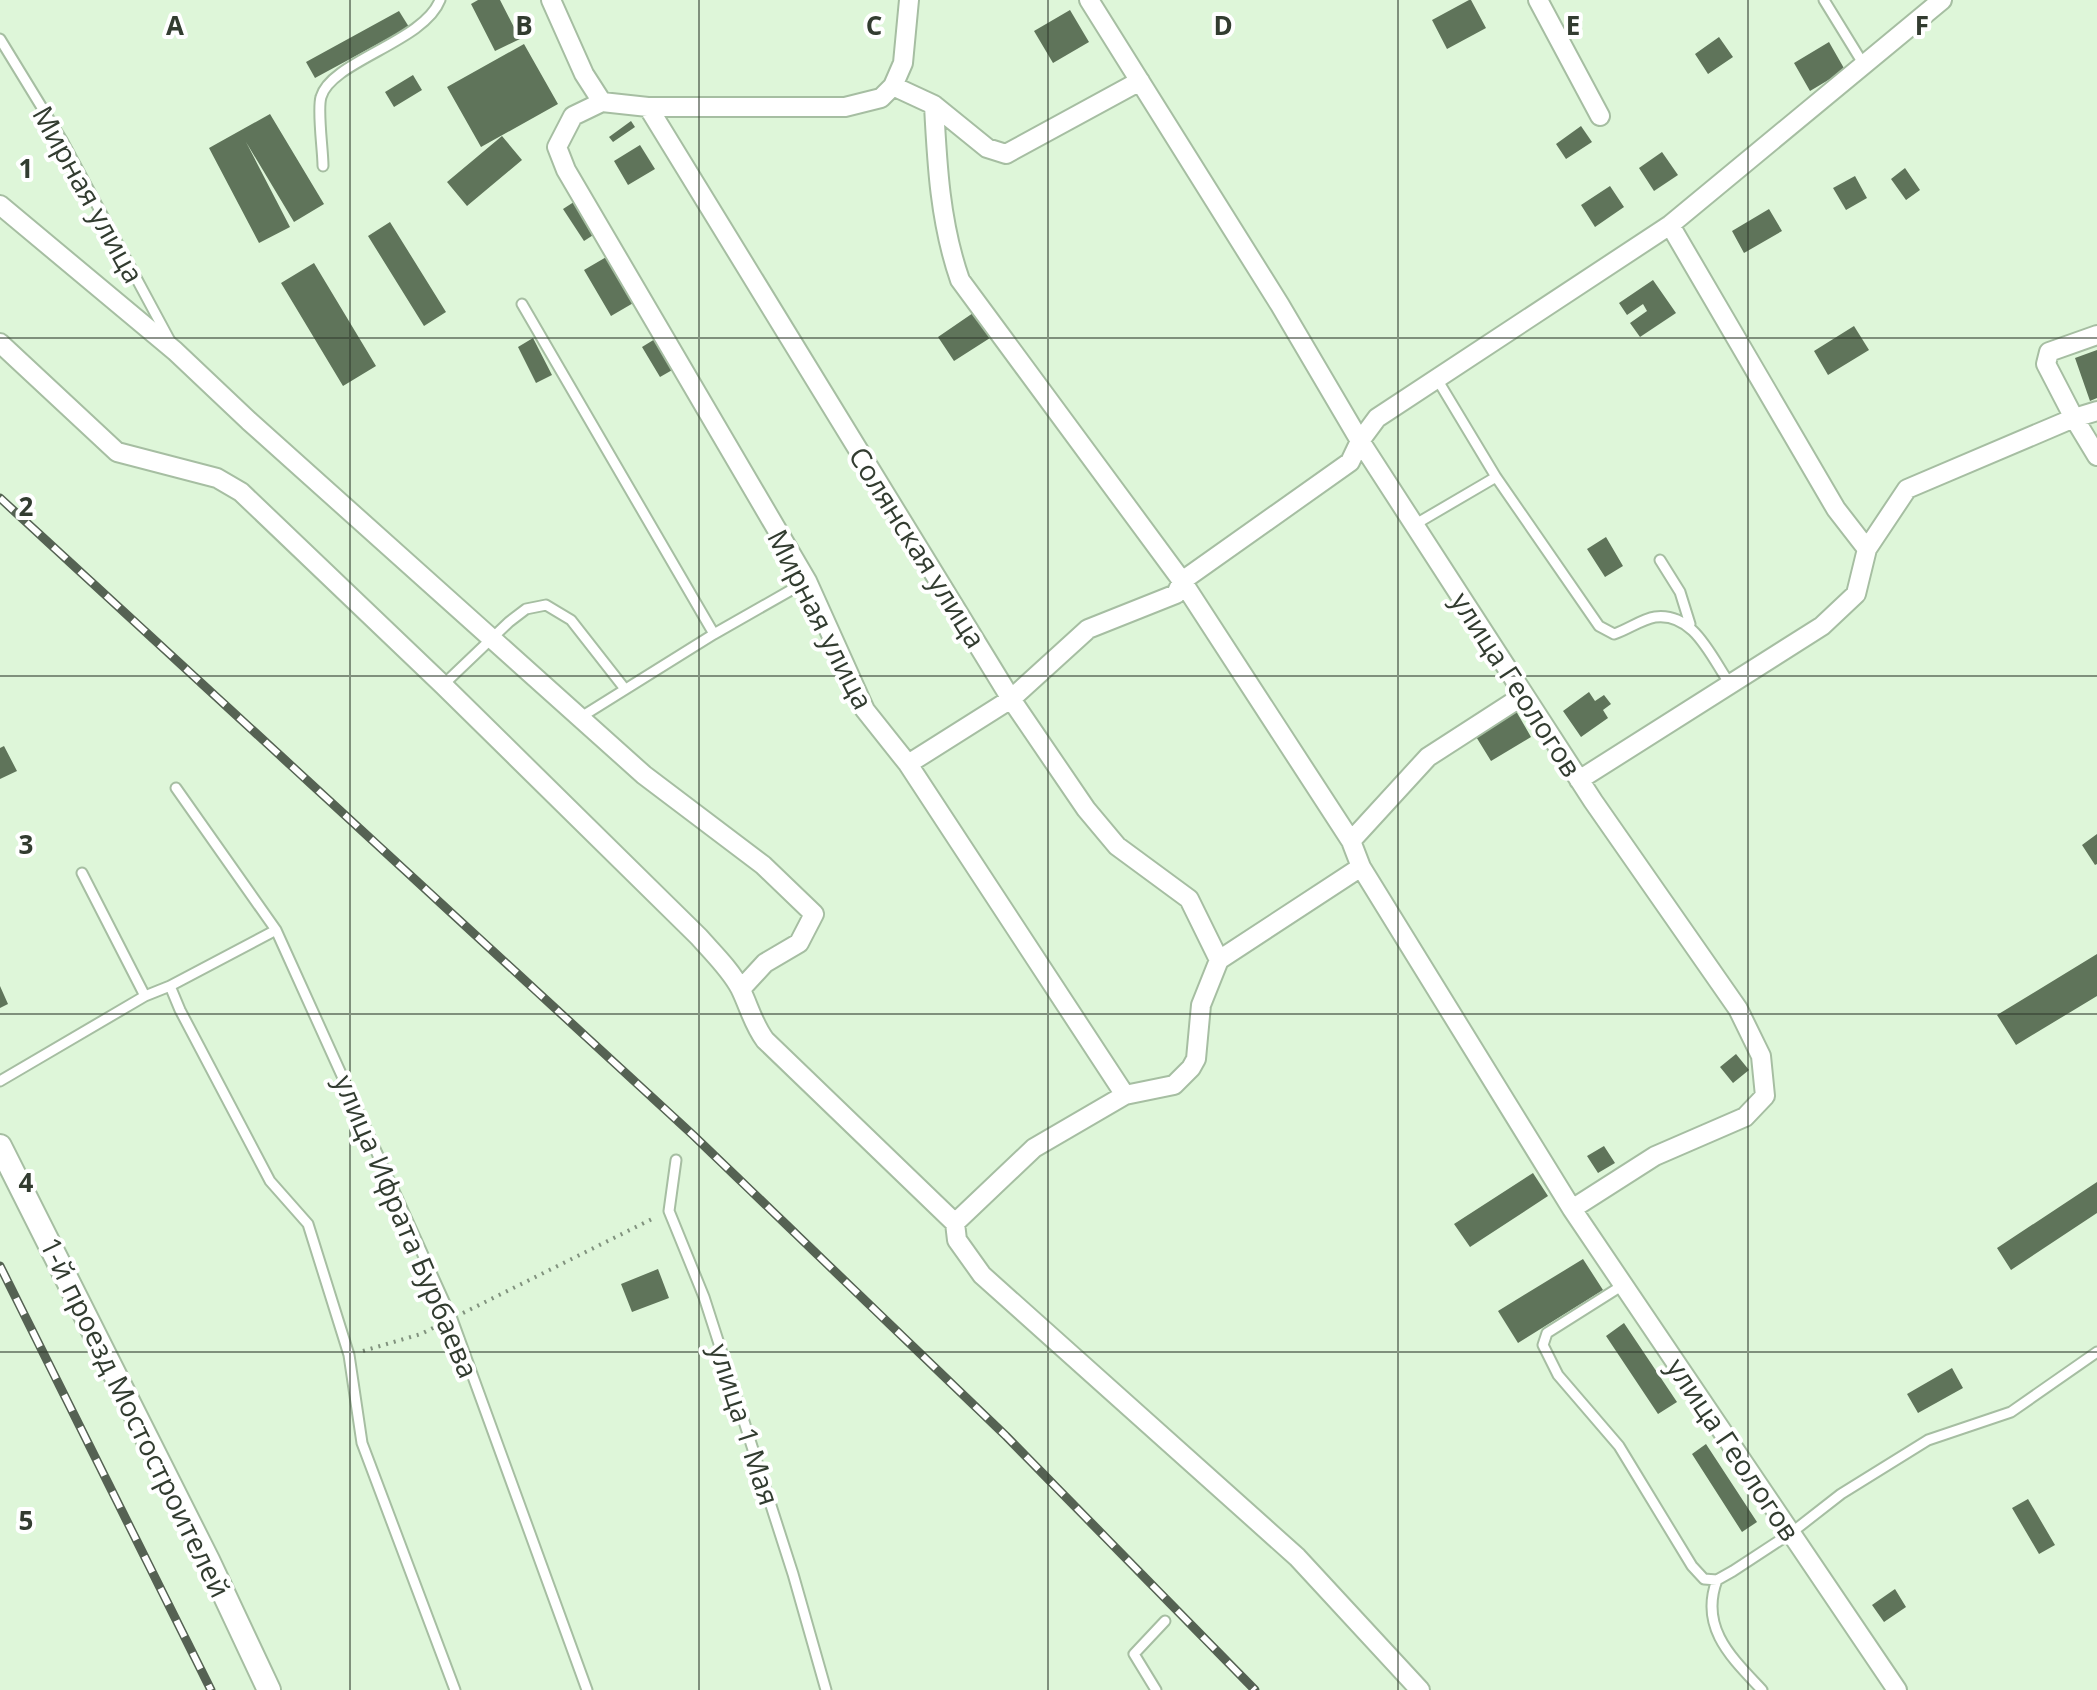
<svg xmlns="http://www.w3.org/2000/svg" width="2097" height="1690" font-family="'Open Sans',sans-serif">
	<rect width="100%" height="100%" fill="#def6d9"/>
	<path fill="#5f745a" d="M478,0H500L520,39L495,51L471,4Z
		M1469,0H1471L1486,28L1447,49L1432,20Z
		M1070,10L1089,42L1053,63L1034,31Z
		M399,11L409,27L315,78L306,62Z
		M1719,37L1733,57L1708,74L1695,54Z
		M1829,42L1845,70L1810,91L1794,63Z
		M524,44L558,104L481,147L447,87Z
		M413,75L422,90L394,107L385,92Z
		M270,114L324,204L294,222L246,142L290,227L259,243L209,148Z
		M631,121L635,127L613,142L609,137Z
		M1581,126L1592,142L1566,159L1556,144Z
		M502,136L522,160L467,206L447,182Z
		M640,145L655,169L628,185L614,161Z
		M1662,152L1678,175L1654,191L1639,168Z
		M1905,168L1920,190L1906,200L1891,179Z
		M1855,176L1867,198L1846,210L1833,188Z
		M1610,186L1624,207L1595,227L1581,205Z
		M580,198L601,230L584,241L563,209Z
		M1769,209L1782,231L1744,253L1732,231Z
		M390,222L446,312L424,326L368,236Z
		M608,256L635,302L611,316L584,270Z
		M314,263L376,366L343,386L281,283Z
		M1653,280L1676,313L1640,337L1630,323L1647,311L1643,304L1627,315L1619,303Z
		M973,313L990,338L954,361L938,337Z
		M1854,326L1869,350L1828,375L1814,351Z
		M533,338L552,375L536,383L518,347Z
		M655,339L674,369L660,377L642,347Z
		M2097,350V398L2090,401L2075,358Z
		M1606,537L1623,566L1605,577L1587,549Z
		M1589,692L1595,701L1604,695L1611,704L1603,710L1608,718L1581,737L1563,711Z
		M1516,711L1531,737L1491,761L1475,735Z
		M4,746L17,771L0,779V748Z
		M2097,834V864L2095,865L2082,845Z
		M2097,954V996L2016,1045L1997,1015Z
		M0,986L8,1004L0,1008Z
		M1736,1054L1749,1070L1733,1083L1720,1067Z
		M1604,1146L1615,1163L1598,1173L1587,1156Z
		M1533,1173L1548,1196L1470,1247L1454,1224Z
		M2097,1182V1213L2011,1270L1997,1248Z
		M1583,1259L1603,1290L1518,1343L1498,1311Z
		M658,1269L669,1298L632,1312L621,1284Z
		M1624,1323L1677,1402L1658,1414L1606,1336Z
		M1952,1368L1963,1388L1918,1413L1907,1394Z
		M1706,1444L1757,1522L1742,1532L1692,1454Z
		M2028,1499L2055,1545L2039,1554L2012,1508Z
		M1895,1589L1906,1607L1884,1622L1872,1605Z"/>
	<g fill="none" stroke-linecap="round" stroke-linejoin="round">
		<g stroke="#a6bea2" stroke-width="13">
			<path id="service" d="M1824,0L1864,65
				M0,39L63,142L169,339
				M323,166C323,150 317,110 321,97C331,61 424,42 440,0
				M522,304L714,634
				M1437,379L1496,477L1599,626L1614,634C1627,630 1642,619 1655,617C1694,612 1711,657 1730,684
				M1414,525L1496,477
				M1660,560L1680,592L1690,624
				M443,685L509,622L526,609L546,605L571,620L625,689
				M581,717L714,634L807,581
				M176,788L276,930L452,1319L587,1690
				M82,873L145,996
				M276,930L170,986L180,1010L270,1181L308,1224L349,1355L362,1443L455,1690
				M0,1081L145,996L170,986
				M676,1160L669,1211L704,1297L793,1574L826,1690
				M1623,1285L1547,1333L1543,1345L1558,1375L1619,1446L1692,1566L1704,1579L1717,1580L1733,1571L1791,1533L1841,1494L1928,1440L2011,1412L2097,1352
				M1717,1580C1699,1628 1732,1658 1762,1690
				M1156,1690L1134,1654L1165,1621"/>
		</g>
		<g stroke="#a6bea2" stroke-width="22">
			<path id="minor" d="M551,0L584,74L602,102L648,107H845L881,98L893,86L903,63L909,0
				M1089,0L1280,305L1360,441L1593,801L1738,1009L1761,1056L1765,1096L1745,1117L1655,1156L1572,1209
				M1538,0L1600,116
				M893,86L934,105L987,148L1006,154L1140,81
				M602,102L573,116L557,147L566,170L807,581L865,710L908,764L1125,1095
				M934,105C937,164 940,223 960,280L1182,581L1351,841L1361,867L1572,1209L1897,1690
				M648,107L1011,699L1086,809L1117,846L1189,899L1219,960
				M0,205L175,351L249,421L644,775L763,865L814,914L799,943L765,963L741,989
				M1670,225L1836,509L1867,549
				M2097,335L2049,352L2046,364L2074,418L2097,456
				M0,343L117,452L217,478L241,492L443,685L699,937C713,953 730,969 740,988C749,1006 753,1024 765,1040L955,1223L957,1240L982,1275L1297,1557L1420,1690
				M908,764L1011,699L1088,629L1176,594L1182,581L1350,462L1360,441L1377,418L1670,225L1942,0
				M1579,780L1822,626L1856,594L1867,549L1907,489L2074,418L2097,411
				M1351,841L1428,757L1524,695
				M955,1223L1034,1148L1125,1095L1174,1085L1191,1068L1196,1059L1201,1005L1219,960L1361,867"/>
		</g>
		<g stroke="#a6bea2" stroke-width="26">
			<path id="tertiary" d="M0,1146L208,1560L269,1690"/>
		</g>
		<path stroke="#81927e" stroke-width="4" stroke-dasharray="2 6" stroke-linecap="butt" d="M463,1313L656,1217
			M363,1351L421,1334L441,1324"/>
		<use href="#service" stroke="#fff" stroke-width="9"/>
		<use href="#minor" stroke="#fff" stroke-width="18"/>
		<use href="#tertiary" stroke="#fff" stroke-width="22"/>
		<g stroke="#556253" stroke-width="9">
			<path id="rail" d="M0,498L693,1135L1006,1436L1255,1690
				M0,1266L211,1690"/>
		</g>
		<use href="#rail" stroke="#fff" stroke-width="6" stroke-dasharray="18" stroke-linecap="butt"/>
	</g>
	<path fill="none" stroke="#323c30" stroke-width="2" stroke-opacity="0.55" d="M350,0V1690M699,0V1690M1048,0V1690M1398,0V1690M1748,0V1690M0,338H2097M0,676H2097M0,1014H2097M0,1352H2097"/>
	<g text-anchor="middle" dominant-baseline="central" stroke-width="8" stroke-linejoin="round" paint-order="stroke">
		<g font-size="28" fill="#323c30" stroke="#fff">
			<text transform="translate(89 194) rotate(61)">Мирная улица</text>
			<text transform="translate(918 547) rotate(58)">Солянская улица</text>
			<text transform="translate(821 619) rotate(63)">Мирная улица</text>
			<text transform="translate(1517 684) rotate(57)">улица Геологов</text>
			<text transform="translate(407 1226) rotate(67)">улица Ифрата Бурбаева</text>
			<text transform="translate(136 1417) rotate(64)">1-й проезд Мостостроителей</text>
			<text transform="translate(745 1424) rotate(72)">улица 1 Мая</text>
			<text transform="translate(1734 1449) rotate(56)">улица Геологов</text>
		</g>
	</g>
	<g font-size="26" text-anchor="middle" font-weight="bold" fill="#323c30" stroke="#fff" stroke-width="8" stroke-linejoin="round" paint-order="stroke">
		<text x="175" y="35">A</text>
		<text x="524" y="35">B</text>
		<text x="874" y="35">C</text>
		<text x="1223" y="35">D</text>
		<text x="1573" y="35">E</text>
		<text x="1922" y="35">F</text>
		<text x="26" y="178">1</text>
		<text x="26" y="516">2</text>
		<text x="26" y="854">3</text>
		<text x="26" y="1192">4</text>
		<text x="26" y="1530">5</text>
	</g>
</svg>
